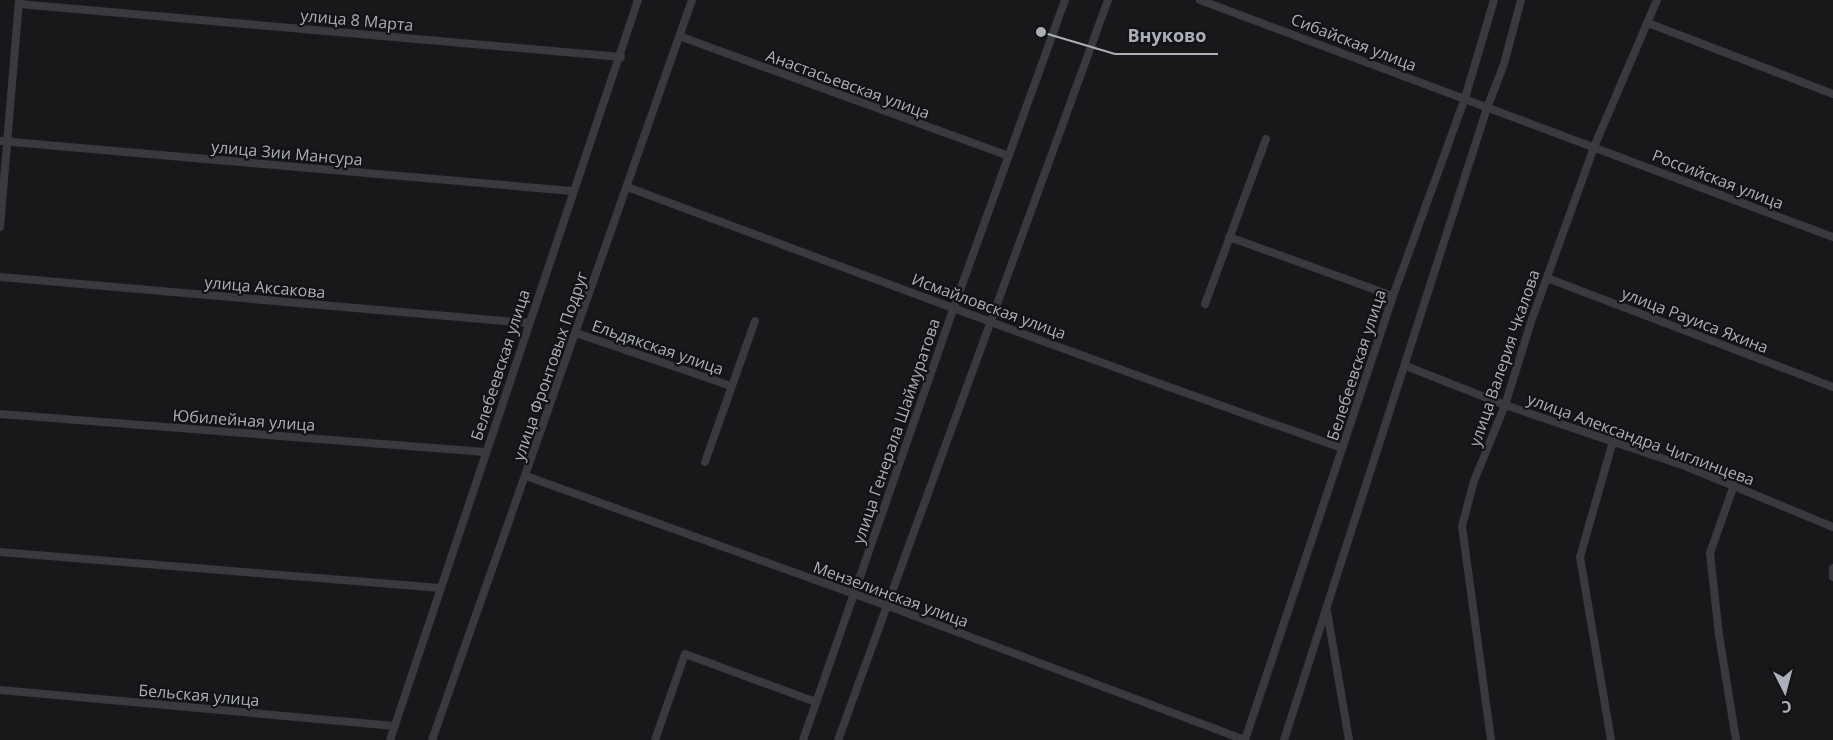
<svg xmlns="http://www.w3.org/2000/svg" width="1833" height="740" font-family="'Open Sans',sans-serif">
	<rect width="100%" height="100%" fill="#18181a"/>
	<g fill="none" stroke-linecap="round" stroke-linejoin="round">
		<path stroke="#393a3f" stroke-width="8" d="M1200,0L1833,237
			M19,4L621,57
			M1648,23L1833,94
			M679,36L1009,156
			M0,141L572,191
			M627,187C865,275 1102,365 1342,448
			M0,227L19,1
			M1229,237L1393,296
			M0,277L528,323
			M1547,278L1833,387
			M1205,304L1266,139
			M576,333L731,386
			M1406,366L1505,405L1685,466L1833,527
			M0,414L485,452
			M705,462L755,321
			M526,476L888,606L1245,740
			M1734,485L1710,553L1719,635L1736,740
			M0,552L440,588
			M1833,568V577
			M1327,611L1349,740
			M0,690L395,726
			M390,740L638,0
			M432,740L692,0
			M655,740L685,654L816,702
			M803,740L954,307L1065,0
			M838,740L1108,0
			M1245,740L1393,296L1465,98L1494,0
			M1284,740L1487,108L1504,64L1521,0
			M1491,740L1462,526L1474,481L1505,405L1532,319L1594,147L1657,0
			M1611,740L1580,557L1613,441"/>
	</g>
	<g text-anchor="middle" dominant-baseline="central" stroke-width="4.5" stroke-linejoin="round" paint-order="stroke">
		<g font-size="16" fill="#abafb9" stroke="#131315">
			<text transform="translate(357 20) rotate(5)">улица 8 Марта</text>
			<text transform="translate(1354 42) rotate(21)">Сибайская улица</text>
			<text transform="translate(848 84) rotate(20)">Анастасьевская улица</text>
			<text transform="translate(287 153) rotate(5)">улица Зии Мансура</text>
			<text transform="translate(1718 179) rotate(21)">Российская улица</text>
			<text transform="translate(265 287) rotate(5)">улица Аксакова</text>
			<text transform="translate(989 306) rotate(20)">Исмайловская улица</text>
			<text transform="translate(1695 320) rotate(21)">улица Рауиса Яхина</text>
			<text transform="translate(658 347) rotate(19)">Ельдякская улица</text>
			<text transform="translate(1504 358) rotate(-71)">улица Валерия Чкалова</text>
			<text transform="translate(500 365) rotate(-72)">Белебеевская улица</text>
			<text transform="translate(1356 365) rotate(-72)">Белебеевская улица</text>
			<text transform="translate(550 366) rotate(-71)">улица Фронтовых Подруг</text>
			<text transform="translate(244 420) rotate(4)">Юбилейная улица</text>
			<text transform="translate(896 431) rotate(-71)">улица Генерала Шаймуратова</text>
			<text transform="translate(1641 439) rotate(20)">улица Александра Чиглинцева</text>
			<text transform="translate(891 594) rotate(20)">Мензелинская улица</text>
			<text transform="translate(199 695) rotate(5)">Бельская улица</text>
		</g>
	</g>
	<path fill="none" stroke="#abafb9" stroke-width="2" d="M1041 32L1115 54H1218"/>
	<circle fill="#abafb9" stroke="#131315" stroke-width="2" cx="1041" cy="32" r="6"/>
	<g font-size="18" text-anchor="middle" font-weight="bold" fill="#abafb9" stroke="#131315" stroke-width="4.5" stroke-linejoin="round" paint-order="stroke">
		<text x="1167" y="42">Внуково</text>
	</g>
	<g transform="translate(1785 692) rotate(174)" stroke="#131315" stroke-width="4.5" paint-order="stroke">
	<path d="M0-4.5L10 22L0 15L-10 22Z" fill="#abafb9"/>
	<text y="-9" font-size="16" font-weight="bold" text-anchor="middle" fill="#abafb9">С</text>
	</g>
</svg>
